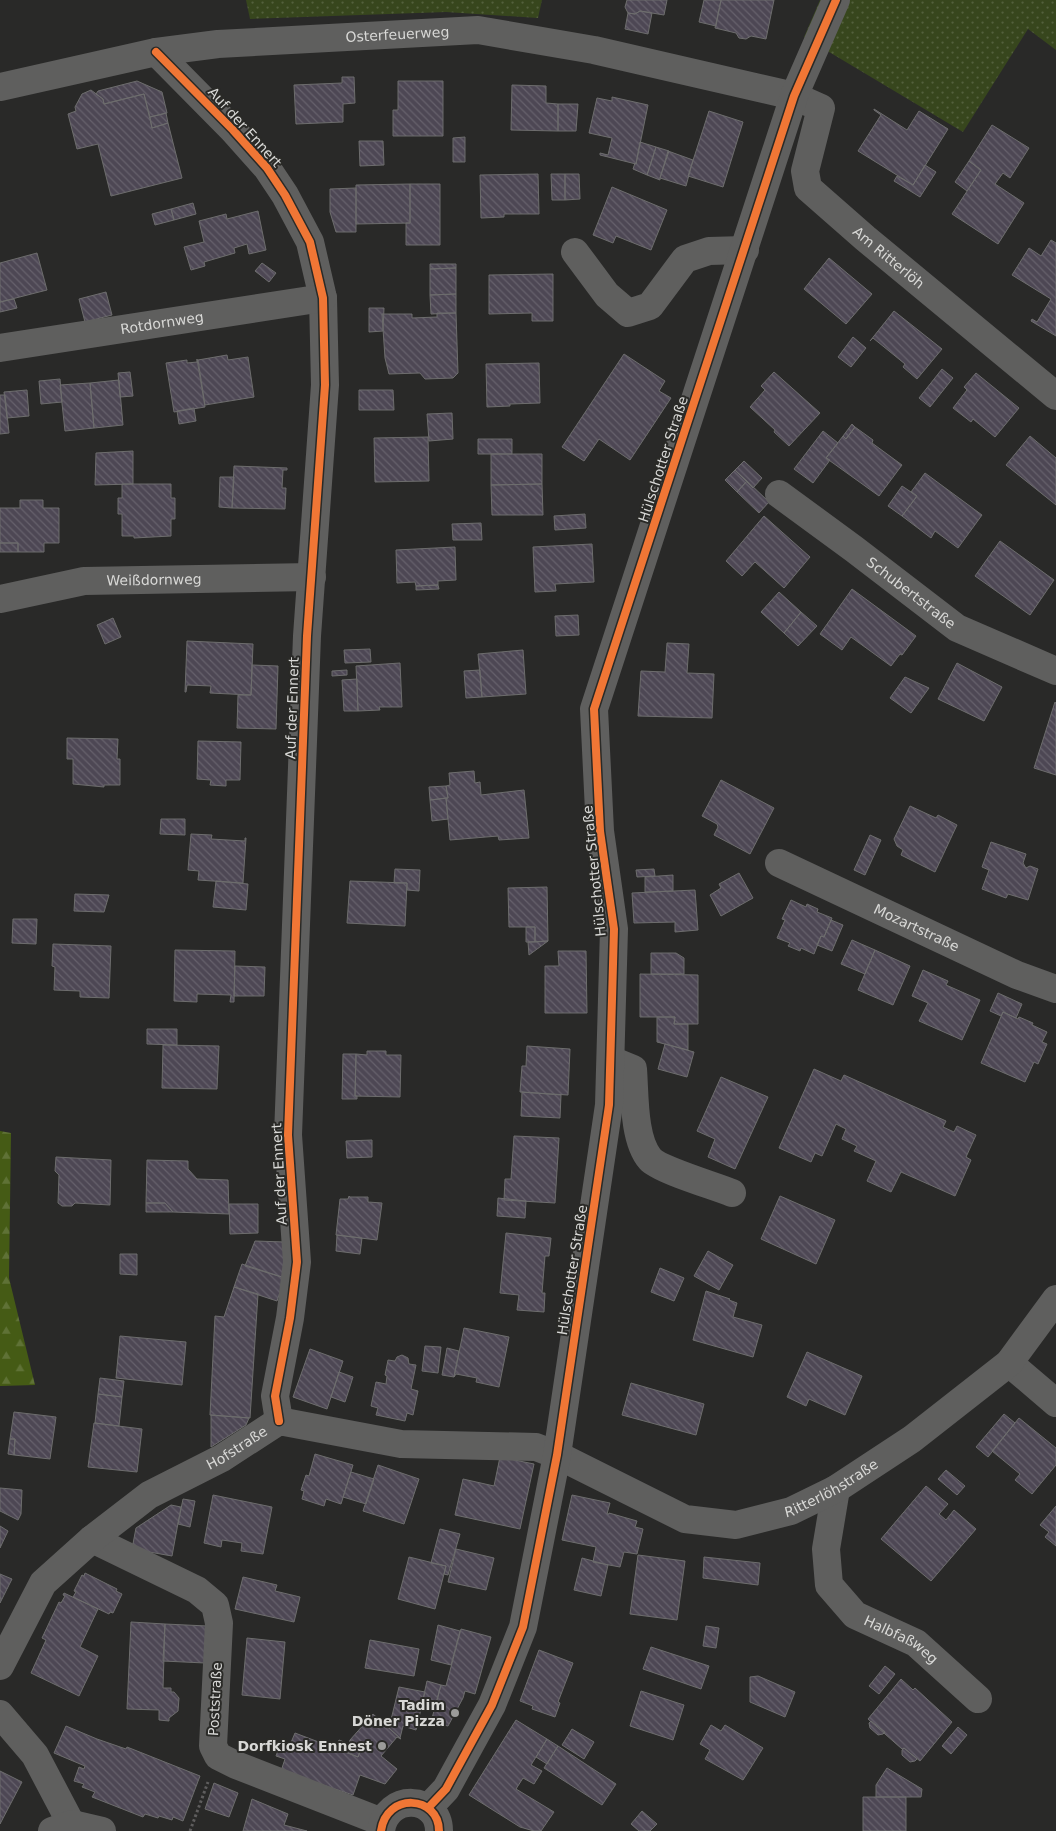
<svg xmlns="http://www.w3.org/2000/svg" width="1056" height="1831" font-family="'DejaVu Sans',sans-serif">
	<defs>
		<pattern id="grass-dots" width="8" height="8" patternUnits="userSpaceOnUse" patternTransform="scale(1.25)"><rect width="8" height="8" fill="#37461d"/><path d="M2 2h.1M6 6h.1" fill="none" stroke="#53603d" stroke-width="1.8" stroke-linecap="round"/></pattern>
		<pattern id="forest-firs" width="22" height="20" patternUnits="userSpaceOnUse" patternTransform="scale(1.25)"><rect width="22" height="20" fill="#455b15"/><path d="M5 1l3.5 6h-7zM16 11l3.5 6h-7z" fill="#5f7236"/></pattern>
		<pattern id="building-back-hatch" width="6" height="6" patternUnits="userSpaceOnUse" patternTransform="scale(1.25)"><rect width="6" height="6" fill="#4d4754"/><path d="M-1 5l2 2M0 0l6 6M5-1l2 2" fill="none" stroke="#66616c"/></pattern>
	</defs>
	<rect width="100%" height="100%" fill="#292928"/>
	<path fill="url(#grass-dots)" d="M246,0H542L538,18L446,12L250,19Z
		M820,0H1056V50L1028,29L963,132L804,37Z"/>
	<path fill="url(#forest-firs)" d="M0,1131L11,1133L9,1278L35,1385L0,1386Z"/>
	<path fill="url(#building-back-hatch)" stroke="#6d6d6d" d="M627,0H667L664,15L640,11L635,14L628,13L625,7Z
		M704,0H721L716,26L699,22Z
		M721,0H774L766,39L751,36L746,39L739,38L736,33L715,28Z
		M640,11L652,13L648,34L625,29L628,13L635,14Z
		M342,77H354L355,103L343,104V122L296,124L294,85L342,83Z
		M137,81L162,92L167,113L150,117L144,94L104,104L103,99L96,94L98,91Z
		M398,81H443V136H393V110H398Z
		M512,85L546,86V103L558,104V131L511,130Z
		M91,90L103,99L104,104L144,94L152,128L168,123L182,178L111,196L98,144L77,149L68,114L76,111L75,107L82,94Z
		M612,97L648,105L636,164L600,155V153L608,155L612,138L589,133L597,98L612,101Z
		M558,104H578L576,131H558Z
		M874,109L907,130L919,111L948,129L913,185L858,151L881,115L874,110Z
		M709,111L743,122L723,187L688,176Z
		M166,113L168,123L152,128L150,117Z
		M992,125L1029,148L1010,178L1003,173L995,184L1024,203L998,244L952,214L981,170L969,161Z
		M465,137V162H453V138Z
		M359,141H383L384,165L360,166Z
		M640,142L656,147L647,175L633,169L635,163L636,164Z
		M656,147L669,151L660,178V180L647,175Z
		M668,151L693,160L686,186L660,178Z
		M969,161L981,170L967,191L955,182Z
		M925,165L936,172L920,197L894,181L897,176L913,185Z
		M538,174L539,214H504V217L481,218L480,175Z
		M551,174H565V200H552Z
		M565,174H579L580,199L565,200Z
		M410,184H440V245H406V223H410Z
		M410,184V223L356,224V185Z
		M612,187L667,210L651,250L616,236L613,243L593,235Z
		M356,188V232H336L330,212V189Z
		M193,203L196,214L174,220L171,209Z
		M171,209L174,220L155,225L152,214Z
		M258,211L266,250L249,254L247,244L234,248L235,253L204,262L205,266L191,270L184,247L204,242L199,221L226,214L227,219Z
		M1051,240L1056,243V336L1031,321L1032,319L1037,322L1051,299L1012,275L1029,248L1041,256Z
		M37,253L47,290L0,302V263Z
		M829,258L872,294L846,324L804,289Z
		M262,263L276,273L269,282L255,271Z
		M430,264H456V268L430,269Z
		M456,268V294L430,295V269Z
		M553,274V321H532V313L489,314V275Z
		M106,292L112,315L85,322L79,299Z
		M456,294V313L431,314L430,295Z
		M14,299L17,308L0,312V302Z
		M369,308H384L383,331L369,332Z
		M894,311L942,349L917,379L903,367L905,364L873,338L870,341Z
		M437,313H456L458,373L453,378L425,379L420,373L389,374L385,358L382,314H412V318L437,317Z
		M853,337L866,348L851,367L838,357Z
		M624,354L665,381L659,391L671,398L630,460L599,439L584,461L562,447Z
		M227,355L228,360L248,357L254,397L205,405L198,360Z
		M197,359L205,407L174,412L166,363L187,360V363L197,362Z
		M539,363L540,403L510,404V406L487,407L486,364Z
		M942,369L953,378L930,407L919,398Z
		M130,372L133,396L120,397L118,373Z
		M774,372L820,413L789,446L774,432L775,430L750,407L765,390L761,386Z
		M976,373L1019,408L995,437L973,419L971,422L953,408L967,390L964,387Z
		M60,379L62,402L41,404L39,381Z
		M119,380L123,425L94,428L90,383Z
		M90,383L94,428L65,431L60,385Z
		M27,390L29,416L7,418L4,392Z
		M359,390H393L394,410H359Z
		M0,395H5L9,433L0,434Z
		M194,408L196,421L179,424L177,411Z
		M452,413L453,439L429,441L427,414Z
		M852,424L855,427L846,439L843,436Z
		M855,427L873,440L872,443L902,465L879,496L826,458L843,436L846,439Z
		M823,431L838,443L826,458L830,460L813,483L794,469Z
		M1030,436L1056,458V505L1006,465Z
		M428,437L429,481L375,482L374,438Z
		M478,439H512V454H478Z
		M133,451V484L95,485L96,453Z
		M491,454H542V484L491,485Z
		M744,461L762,478L753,488L735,470Z
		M234,466L287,468V470H283L282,488H286L285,509L232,508Z
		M735,470L747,481L737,492L725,480Z
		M925,473L982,515L958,548L935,531L931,538L902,516L917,496L911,492Z
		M220,477H234L232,508L219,507Z
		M747,481L769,502L759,513L737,492Z
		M122,484H171V498H175V519H171V536L134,538V536H122V514H118V498H122Z
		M542,484L543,515H492L491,485Z
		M902,486L917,496L902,516L888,506Z
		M20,500H43V508H59V543H44V552H18V543H0V508H20Z
		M585,514L586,528L555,530L554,516Z
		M764,516L810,557L784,588L755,562L742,576L726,561Z
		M481,523L482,540H453L452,524Z
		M1000,541L1054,580L1030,615L975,576Z
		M0,543H18V552H0Z
		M592,544L594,582L555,584L556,591L535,592L533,547Z
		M455,547L456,580L438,581V585L416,586L415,582L397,583L396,550Z
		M438,585L439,589L416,590V586Z
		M852,589L916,636L902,655L900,654L891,666L851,637L842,650L820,634Z
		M779,592L801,612L784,633L761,612Z
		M801,612L817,626L798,646L784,633Z
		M578,615L579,635L556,636L555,616Z
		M113,618L121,637L105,644L97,625Z
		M187,641L253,644L251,695L210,693L211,686L187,685L186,692H185Z
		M667,643L689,644L687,673L714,674L712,718L638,716L641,671L665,672Z
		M370,649L371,662L345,663L344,650Z
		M523,650L526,694L482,697L478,654Z
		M400,663L402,707H379L380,710L358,711L356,666Z
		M957,663L1002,687L984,721L938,699Z
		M252,665L278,666L276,729L237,728L238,695H251Z
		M347,670V675L332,676V671Z
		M480,670L482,697L466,698L464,671Z
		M905,677L929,688L911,713L890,698Z
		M357,679L358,711H344L342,680Z
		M1055,702L1056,703V775L1034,768Z
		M67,738L118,739L117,759H120V785H104V787L73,784V759H67Z
		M198,741L241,742L240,780H226V786L210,785L211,780L197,779Z
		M474,771L475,783L480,782L481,795L524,790L529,838L499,840L498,836L450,840L446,798H448L446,786L450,785L449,773Z
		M721,780L774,808L750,854L714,835L718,827L717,824L702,816Z
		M446,786L448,798L430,800L429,787Z
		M446,798L448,819L432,821L430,800Z
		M910,806L936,818L938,815L957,825L935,872L901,855L903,850L897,846L894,839Z
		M161,819H185V835L160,834Z
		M191,834L212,835L211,839L245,841V838H246L243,883L198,880L199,871L188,870Z
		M870,835L881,840L865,875L854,870Z
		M991,842L1026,854L1023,863L1026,868L1030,866L1038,869L1028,900L1008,894L1006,898L982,889L989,870L982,867Z
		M395,869L420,870L419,891L407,890V883H394Z
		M654,869L655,876L637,877L636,870Z
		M739,873L753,898L721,916L710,895L721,888L719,884Z
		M673,875V891L645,892V877Z
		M216,881L248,884L246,910L213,907Z
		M350,881L407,883L405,926L347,923Z
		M547,887L548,941L535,942V927H509L508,888Z
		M695,890L698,930L675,932V922L634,923L632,893Z
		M75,894L109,895L104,912L74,911Z
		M791,900L806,907L807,904L818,909L817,912L832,918L824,937L821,936L814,954L801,948L800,951L788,946L790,943L777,938L785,920L782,919Z
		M13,919H37L36,944L12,943Z
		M831,920L843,925L832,951L817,945L821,936L824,937Z
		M526,927H535V942H526Z
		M852,940L875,950L865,974L841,964Z
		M548,941L529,955L528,942Z
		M53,944L111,946L109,998L80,997V991L54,990L55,967L52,966Z
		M175,950L235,951L234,1002H230L231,995L197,994V1002L174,1001Z
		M875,950L910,966L893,1005L858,990Z
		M558,951H586L587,1013H545V966H559Z
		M651,953H676L684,958V974H651Z
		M235,966L265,967L264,996H234Z
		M923,970L948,981L946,985L980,1000L962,1040L919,1021L928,1003L912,996Z
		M640,974L698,975V1024H674L675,1017H640Z
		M998,993L1022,1004L1016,1018L1003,1012L1001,1016L990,1011Z
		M1003,1012L1018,1019L1019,1017L1033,1023L1032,1025L1047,1032L1042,1042L1047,1044L1038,1064L1034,1062L1025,1082L981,1063Z
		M657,1017H675L674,1024H688V1050L657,1042Z
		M147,1029H177V1045L147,1044Z
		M665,1044L694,1052L687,1077L658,1069Z
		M163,1045L219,1046L217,1089L162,1088Z
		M527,1046L570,1049L568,1095L520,1092L522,1066H526Z
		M367,1051H386V1055H401L400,1097L355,1096L356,1054L367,1055Z
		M343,1054H356L355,1096H357V1099H342Z
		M814,1069L841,1081L844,1075L946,1121L943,1127L954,1132L957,1126L976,1135L966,1157L971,1160L955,1196L901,1172L891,1192L867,1181L876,1161L854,1151L857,1146L842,1139L846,1129L836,1124L822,1156L815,1153L811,1162L779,1148Z
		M721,1077L768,1097L735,1169L708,1157L715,1139L697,1131Z
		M522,1092L561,1095L560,1118L521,1116Z
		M514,1136L559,1138L555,1203L504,1200L505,1179H511Z
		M372,1140V1157L347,1158L346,1141Z
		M56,1157L111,1160L110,1205L75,1203L72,1206H62L58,1203L59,1175L55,1171Z
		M147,1160L188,1161V1169L197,1179L228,1180L229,1214L173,1212L165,1203H146Z
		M349,1196L350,1197H368V1202L382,1203L377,1240L336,1235L340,1199H348Z
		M780,1196L835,1220L816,1264L761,1239Z
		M498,1198L526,1201L525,1218L497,1216Z
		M146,1203H165L173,1212H146Z
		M229,1204H258V1233L230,1234Z
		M506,1233L551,1238L549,1256H545L542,1293H545L544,1312L517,1310L519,1295L500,1293Z
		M337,1235L362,1238L360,1254L336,1251Z
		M255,1241L285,1242V1278L245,1266Z
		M708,1251L733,1265L719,1290L694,1276Z
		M120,1254H137V1275L120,1274Z
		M242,1264L285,1278L277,1301L234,1287Z
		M660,1268L684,1278L674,1301L651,1292Z
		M234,1287L258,1294L250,1418L210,1415L215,1316L224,1317Z
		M706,1291L730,1299L729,1300L737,1303L733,1317L762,1325L753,1357L693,1340Z
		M464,1328L509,1337L499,1387L476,1382L477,1378L456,1374L454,1377Z
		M120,1336L186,1342L182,1385L116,1378Z
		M425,1346L441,1347L438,1373L422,1371Z
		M447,1348L459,1351L454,1377L442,1375Z
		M310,1349L343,1361L327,1409L293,1397Z
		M807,1352L862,1376L845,1415L809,1399L806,1406L787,1397Z
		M402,1355L408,1358L409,1364L416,1365L411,1389L418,1391L413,1415L407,1413L405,1421L376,1415L378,1408L371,1406L376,1382L386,1384L387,1376L385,1375L388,1360L395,1361L397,1357Z
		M339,1372L353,1377L345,1402L331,1397Z
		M100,1378L124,1381L122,1397L98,1394Z
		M631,1383L704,1404L696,1435L622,1415Z
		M98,1394L122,1397L119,1426L95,1423Z
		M14,1412L56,1417L50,1459L14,1455L15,1439H10Z
		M1004,1414L1015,1423L988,1457L976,1447Z
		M211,1415L249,1418L246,1425L211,1447Z
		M1019,1418L1056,1448V1465L1032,1494L1015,1480L1020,1474L992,1451Z
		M94,1423L142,1429L137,1472L88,1467Z
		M10,1439H15L14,1455L8,1454Z
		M315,1454L353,1465L341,1504L326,1499L324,1506L302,1499L304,1491L301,1490L306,1475L309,1476Z
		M500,1457L534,1464L520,1529L455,1515L463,1479L494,1486Z
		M378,1465L419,1479L404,1524L363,1511Z
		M946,1470L965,1486L957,1495L938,1479Z
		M351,1472L374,1479L366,1504L343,1497Z
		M926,1486L948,1504L939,1514L946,1520L954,1510L976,1529L931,1581L881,1539Z
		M0,1488L22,1490L21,1514L18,1520L0,1511Z
		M213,1495L272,1507L263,1554L241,1551L242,1543L222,1540L221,1547L204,1543Z
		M572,1495L610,1503L607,1514H609V1513L637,1521L635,1527L643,1529L637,1554L624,1552L620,1567L593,1562L596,1547L562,1540Z
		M183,1499L195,1501L190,1527L178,1524Z
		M171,1505L181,1507L172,1556L132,1549L136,1528Z
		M1056,1506V1546L1045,1537L1049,1532L1040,1525Z
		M0,1526L8,1531L0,1548Z
		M440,1529L460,1534L448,1575L444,1574L446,1566L431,1563Z
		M456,1549L494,1558L486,1590L448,1582Z
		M638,1555L685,1561L677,1620L630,1614Z
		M409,1557L446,1566L435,1609L398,1599Z
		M704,1557L760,1563L758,1585L703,1578Z
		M582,1558L608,1565L601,1596L574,1590Z
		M85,1573L117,1589L116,1591L122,1594L113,1613L110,1612L109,1614L73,1597L76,1592L74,1591L82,1575L84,1576Z
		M0,1574L12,1579L0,1603Z
		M243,1577L277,1585L275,1591L300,1597L294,1622L235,1609Z
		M64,1593L98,1609L80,1647L98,1656L79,1696L31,1673L46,1640L42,1638L59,1602L61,1603L65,1596L63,1595Z
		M131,1622L165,1624L163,1688H171V1692H174L179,1698L178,1711L169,1718V1721L159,1720V1710L127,1709Z
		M165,1624L207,1626L205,1663L163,1661Z
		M438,1625L460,1631L451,1665L431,1660Z
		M706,1626L719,1628L716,1648L703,1646Z
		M461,1629L491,1637L475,1694L465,1691L463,1698L448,1726L431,1722L441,1685L446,1686Z
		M247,1638L285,1642L280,1699L242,1695Z
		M370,1640L419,1649L414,1676L365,1668Z
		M651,1647L709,1666L701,1689L643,1669Z
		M539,1650L573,1663L558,1702L560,1703L555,1717L532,1709L533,1706L520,1701Z
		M885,1666L895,1674L879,1694L869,1686Z
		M758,1676L795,1692L785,1717L750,1702V1677Z
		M901,1679L913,1690L915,1688L952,1722L920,1761L904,1748L902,1749L868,1719Z
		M427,1681L441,1685L434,1711L421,1708Z
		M399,1687L425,1692L416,1730L403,1726L400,1738L389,1728Z
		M641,1691L684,1705L673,1740L630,1726Z
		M373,1714L401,1739L397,1737L381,1756L397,1769L385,1784L360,1775L353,1795L281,1771L285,1759L276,1756L281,1742L290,1745L295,1733L358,1757L361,1749L350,1740Z
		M516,1720L547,1739L531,1765L542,1771L534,1784L523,1778L516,1789L554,1812L541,1831H534L520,1827L469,1795Z
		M871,1721L885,1732L883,1734L878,1735L870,1728L869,1723Z
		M711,1725L721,1731L725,1725L763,1748L743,1780L705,1759L710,1750L700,1744Z
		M66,1726L97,1739L126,1749L127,1747L200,1776L183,1821L173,1817L172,1820L159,1816L158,1818L145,1814L143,1817L92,1797L95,1792L82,1787L84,1784L74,1781L79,1767L84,1769L85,1766L54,1753Z
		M958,1727L967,1735L951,1754L942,1746Z
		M572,1729L594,1742L584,1759L562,1745Z
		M547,1739L558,1746L547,1764L536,1757Z
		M339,1740L349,1744L350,1740L361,1749L358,1757L336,1748Z
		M558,1746L616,1784L602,1805L544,1768Z
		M904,1748L917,1759L915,1761L910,1762L902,1755V1750Z
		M887,1768L922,1789L921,1797H876V1785Z
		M0,1771L22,1782L0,1824Z
		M214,1783L238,1793L229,1817L205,1809Z
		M863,1797H906V1831H863Z
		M252,1799L288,1814L284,1825L307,1831H243Z
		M642,1811L657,1824L650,1831H639L631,1824Z"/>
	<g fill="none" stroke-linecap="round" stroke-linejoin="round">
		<path stroke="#5e5d5d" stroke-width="3" stroke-dasharray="2.5 2.5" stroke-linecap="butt" d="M190,1831L208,1782"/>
		<g stroke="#5f5f5e" stroke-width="28">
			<path d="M156,52L233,130L267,168L285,195L310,242L323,298L325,385L307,636L288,1135L297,1262L290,1318L275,1396L279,1421"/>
			<path id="s1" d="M0,87L156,52L218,44L478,30L594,50L794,96L821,108L805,171L808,188L865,238L1056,396"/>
			<path d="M575,252L607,295L628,313L650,306L685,259L709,251L745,250"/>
			<path id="s2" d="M0,348L323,298"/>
			<path id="s3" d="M779,494L854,549L957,628L1056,671"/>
			<path id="s4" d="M0,599L84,581L312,577"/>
			<path id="s5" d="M779,863L1017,975L1056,989"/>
			<path d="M611,1060L633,1069C635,1094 633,1139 650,1159C660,1170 715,1186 732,1193"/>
			<path d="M1009,1363L1056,1403"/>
			<path id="s6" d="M836,1489L826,1549L829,1585L855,1615L916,1643L978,1699"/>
			<path d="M92,1539L197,1590L215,1605L219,1623L213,1746L218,1756L236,1765L382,1822"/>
			<path id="s7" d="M0,1666L43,1583L92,1539L149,1495L222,1458L279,1421L401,1444L536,1447L557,1455L685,1519L736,1525L791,1511L836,1489L912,1439L1009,1363L1056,1299"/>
			<path d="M0,1714L35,1755L75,1831"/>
			<path d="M428,1808L446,1789L492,1705L523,1627L557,1455L609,1105L614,929L600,831L594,709L794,96L836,0"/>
			<path d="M52,1831L72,1824L102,1831"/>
			<path d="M381,1831C386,1792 439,1795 439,1831"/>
		</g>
		<g stroke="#2a2a27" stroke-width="11">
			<path id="cycleway" d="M156,52L233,130L267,168L285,195L310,242L323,298L325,385L307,636L288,1135L297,1262L290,1318L275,1396L279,1421
				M428,1808L446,1789L492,1705L523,1627L557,1455L609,1105L614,929L600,831L594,709L794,96L836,0
				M381,1831C386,1792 439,1795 439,1831"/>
		</g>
		<use href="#cycleway" stroke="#f07635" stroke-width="8"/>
	</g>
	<g fill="#9b9b99" stroke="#2a2a27" stroke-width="2">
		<circle cx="455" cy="1713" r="5"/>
		<circle cx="382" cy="1746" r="5"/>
	</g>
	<g text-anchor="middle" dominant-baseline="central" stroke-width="4" stroke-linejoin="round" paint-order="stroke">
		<g font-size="14" fill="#d8d8d6" stroke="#2a2a27">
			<text stroke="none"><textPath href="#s1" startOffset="402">Osterfeuerweg</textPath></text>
			<text transform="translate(245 127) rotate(48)">Auf der Ennert</text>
			<text stroke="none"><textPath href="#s1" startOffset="1024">Am Ritterlöh</textPath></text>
			<text stroke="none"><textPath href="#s2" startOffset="164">Rotdornweg</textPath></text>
			<text transform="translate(663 459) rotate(-72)">Hülschotter Straße</text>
			<text stroke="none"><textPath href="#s4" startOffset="156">Weißdornweg</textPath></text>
			<text stroke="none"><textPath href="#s3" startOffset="165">Schubertstraße</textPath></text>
			<text transform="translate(292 708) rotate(-88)">Auf der Ennert</text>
			<text transform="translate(594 871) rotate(-96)">Hülschotter Straße</text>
			<text stroke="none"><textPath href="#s5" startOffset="152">Mozartstraße</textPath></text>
			<text transform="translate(279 1174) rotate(-93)">Auf der Ennert</text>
			<text transform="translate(572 1270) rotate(-81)">Hülschotter Straße</text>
			<text stroke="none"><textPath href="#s7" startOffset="331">Hofstraße</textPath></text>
			<text stroke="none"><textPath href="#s7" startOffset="960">Ritterlöhstraße</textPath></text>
			<text stroke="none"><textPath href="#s6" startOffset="189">Halbfaßweg</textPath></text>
			<text transform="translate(215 1699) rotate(-87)">Poststraße</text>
		</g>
		<g font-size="14" font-weight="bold" fill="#d8d8d6" stroke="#2a2a27" text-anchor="end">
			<text x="445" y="1705">Tadim<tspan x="445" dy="16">Döner Pizza</tspan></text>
			<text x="372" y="1746">Dorfkiosk Ennest</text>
		</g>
	</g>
</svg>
